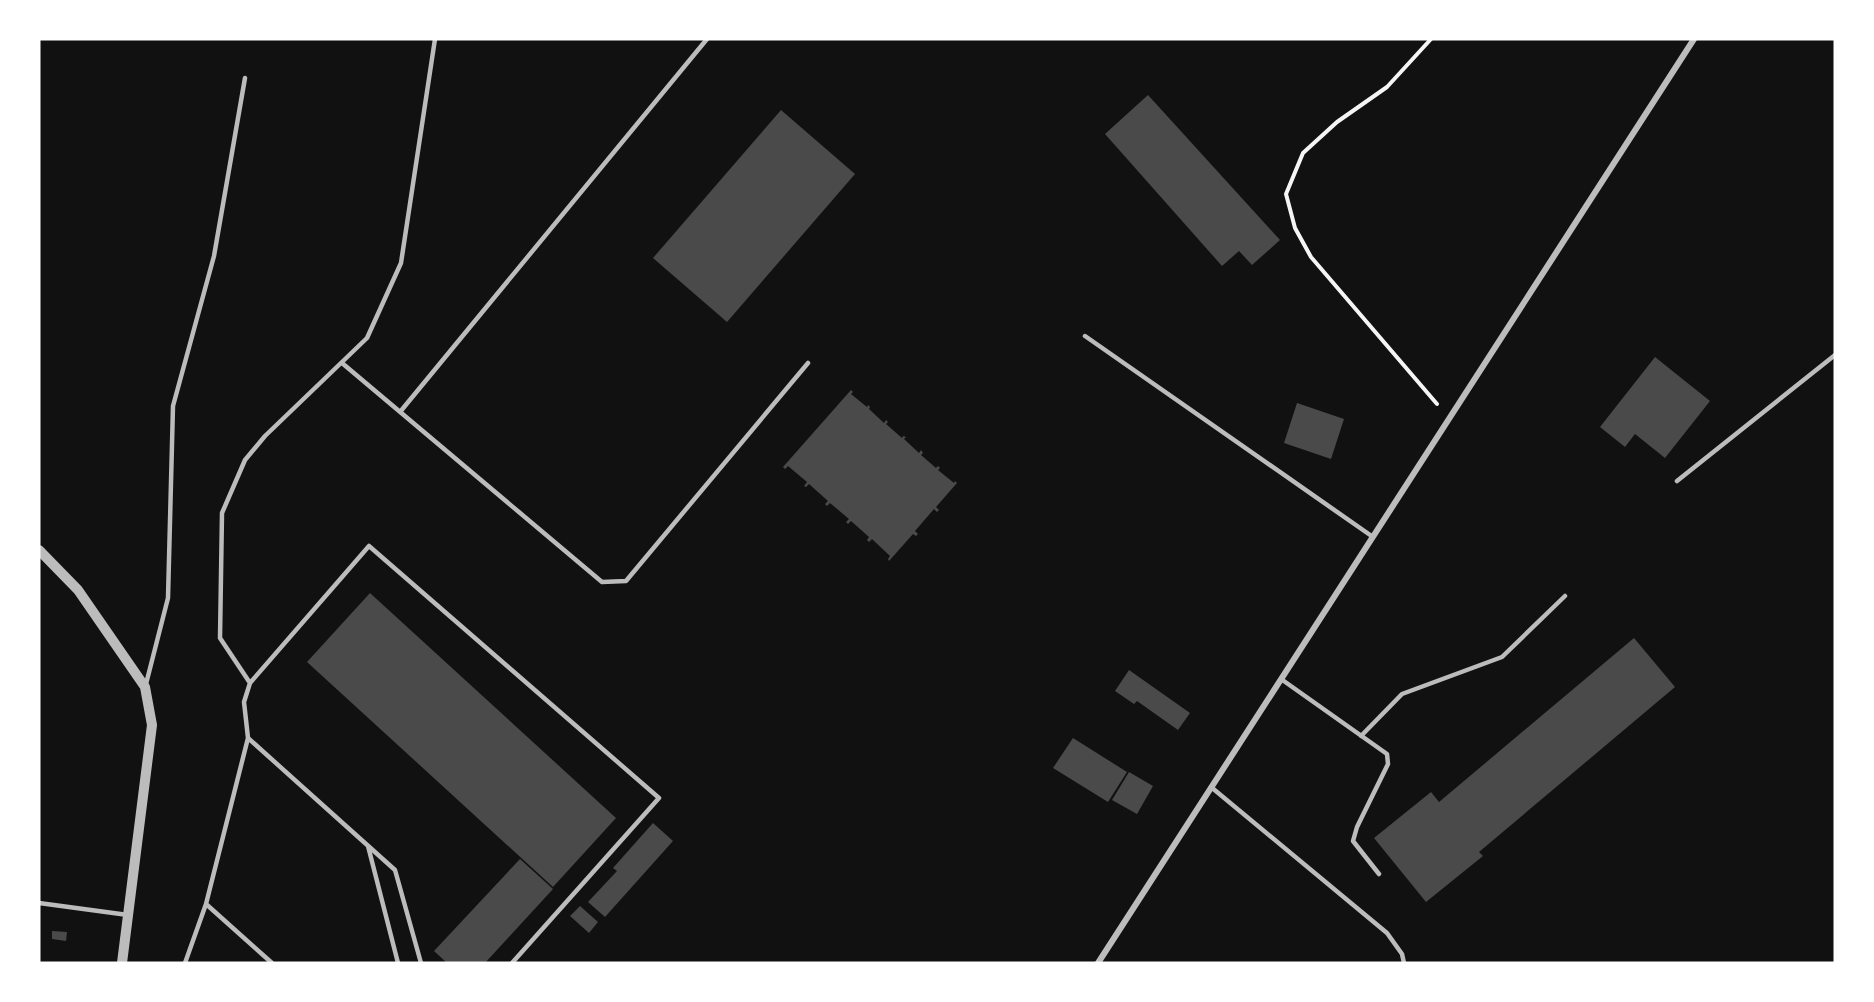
<svg xmlns="http://www.w3.org/2000/svg" width="1874" height="1002" font-family="Inter,sans-serif">
	<rect width="100%" height="100%" fill="#111"/>
	<path fill="#4a4a4a" d="M1148,95L1280,240L1252,265L1239,251L1222,266L1105,134Z
		M781,110L855,174L727,322L653,258Z
		M1655,357L1710,401L1665,458L1635,434L1625,447L1600,427Z
		M851,390L853,392L851,394L867,407L868,405L870,407L869,409L884,423L886,420L888,422L886,424L902,438L903,436L906,437L904,439L919,453L921,450L923,453L921,455L936,468L938,466L940,468L938,470L954,483L955,481L957,483L936,507L939,510L937,512L934,509L915,531L918,534L916,536L913,534L889,561L888,559L890,556L872,539L869,542L867,540L869,537L851,521L848,524L846,522L849,519L830,503L827,506L825,504L828,501L809,484L806,487L804,486L807,482L788,466L785,469L783,467Z
		M1297,403L1344,419L1331,459L1284,443Z
		M370,593L616,818L553,887L307,662Z
		M1634,638L1675,687L1479,852L1483,856L1426,902L1374,838L1431,792L1439,802Z
		M1129,670L1190,713L1178,730L1137,701L1134,704L1115,691Z
		M1073,738L1127,772L1108,802L1053,768Z
		M1129,772L1153,786L1137,814L1112,800Z
		M653,823L673,841L605,917L588,902L617,871L613,868Z
		M520,859L553,889L485,963H447L434,951Z
		M580,906L598,922L589,933L570,916Z
		M52,931L67,932L66,941L52,939Z"/>
	<g fill="none" stroke-linecap="round" stroke-linejoin="round">
		<path stroke="#f5f5f5" stroke-width="4" d="M1431,39L1387,87L1337,122L1303,153L1286,194L1295,228L1311,257L1437,404"/>
		<path stroke="#bcbcbc" stroke-width="4.5" d="M1085,336L1373,537
			M342,363L602,582L626,581L808,363
			M400,412L707,39
			M1677,481L1835,355
			M1281,679L1387,754L1388,764L1357,827L1353,841L1379,874
			M250,683L220,638L222,513L245,460L265,436L367,338L401,263L435,39
			M146,684L168,598L173,406L214,256L245,78
			M1361,736L1402,694L1502,657L1565,596
			M248,738L206,904L272,963
			M1211,787L1387,933L1402,954L1404,963
			M368,846L398,963
			M39,903L128,915
			M185,963L206,904
			M421,963L395,870L248,738L244,702L250,683L369,546L659,798L512,963"/>
		<path stroke="#bcbcbc" stroke-width="6" d="M1098,963L1694,39"/>
		<path stroke="#bcbcbc" stroke-width="10" d="M39,550L78,590L145,687L152,725L122,963"/>
	</g>
	<rect width="1874" height="1002" fill="none" stroke="#ffffff" stroke-width="81"/>
</svg>
